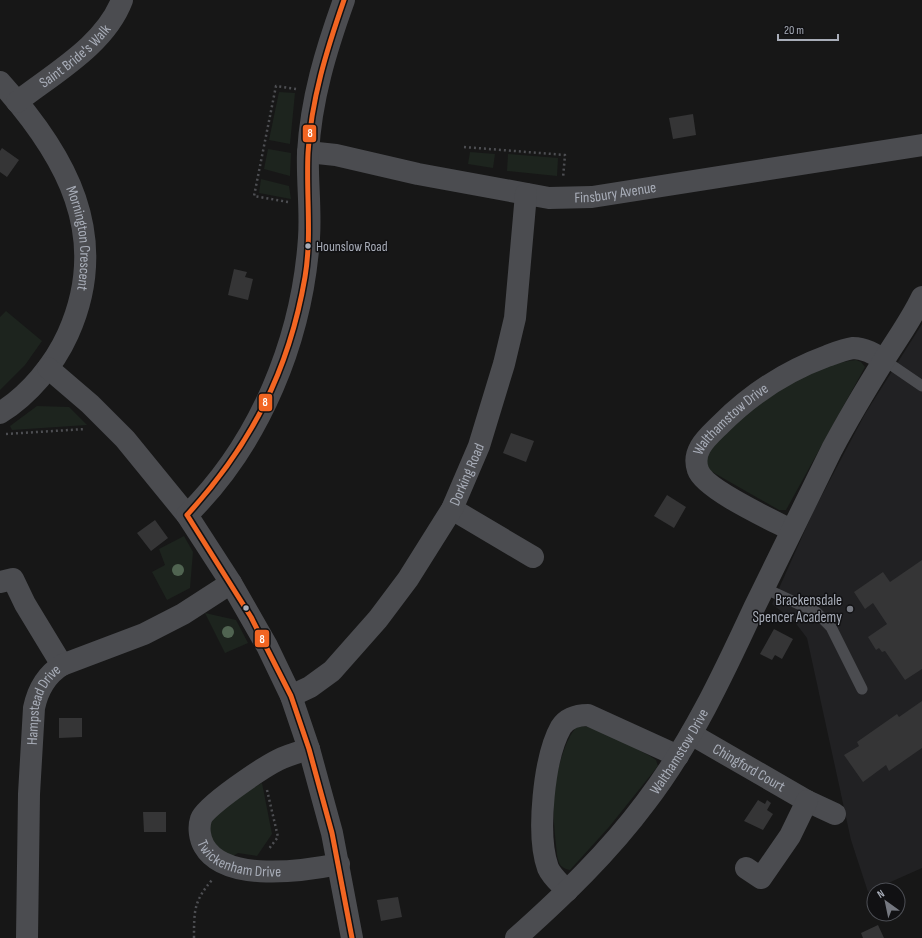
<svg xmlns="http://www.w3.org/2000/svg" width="922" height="938" font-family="'Sofia Sans Condensed',sans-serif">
	<rect width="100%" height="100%" fill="#171717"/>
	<path fill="#212123" d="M922,324V868L868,892L851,840L807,638L794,621L772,604L814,510L865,414Z"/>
	<path fill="#1d241e" d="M279,92L295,93L290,144L269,140Z
		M268,149L291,153L290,176L264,169Z
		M470,152L495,154L493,168L468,164Z
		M508,154L558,158L557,176L507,171Z
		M261,179L289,186L291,199L259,193Z
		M6,311L42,341L25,365L0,390V317Z
		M856,360L861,362L865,367L786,510H779L709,470L706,459L707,452C722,438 737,421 754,407C782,385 820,364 856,360Z
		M37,406L69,407L87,425L12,430L10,426Z
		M184,536L193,552L190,588L167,600L152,572L165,565L159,549Z
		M205,613L236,620L248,643L225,653Z
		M578,726C599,725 631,746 650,756L656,760L658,766L609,827L570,870C560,868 559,864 557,855C555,834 552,813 554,792C556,775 565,736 578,726Z
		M262,783L272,834L257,856L238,853L230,858L215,850L208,828L209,817L233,798Z"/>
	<path fill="#353536" d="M693,114L696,135L673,139L669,118Z
		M2,148L19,160L7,177L0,172V151Z
		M234,269L247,272L245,277L253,279L248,300L228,295Z
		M511,433L534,441L526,462L503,453Z
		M667,495L686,507L674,528L654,516Z
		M155,520L168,538L151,551L137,533Z
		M922,560V669L905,680L885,651L882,652L879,648L876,650L868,637L887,624L873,603L865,609L854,592L883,572L890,582Z
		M774,629L793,639L782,659L775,655L772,660L760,654Z
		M922,701V748L889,771L886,765L863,782L844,755L859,746L857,742L897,714L899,717Z
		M59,718H82V737L59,738Z
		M758,800L765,804L767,800L771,803L767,810L773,814L763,830L744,821Z
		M143,812H166V832H144Z
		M398,897L402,917L381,921L377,900Z
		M878,925L884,938H863L861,933Z"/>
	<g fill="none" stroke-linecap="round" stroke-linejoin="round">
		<path stroke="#4d4e52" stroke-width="2.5" stroke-dasharray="2 3" stroke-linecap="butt" d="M464,147L565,155L563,178
			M288,202L254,196L276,86L296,89
			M6,434L85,429
			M267,790L278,837L268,850
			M194,938C194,910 194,901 212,880"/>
		<path stroke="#4b4c50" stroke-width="11" d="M884,360L922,386
			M764,588L816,612L831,627L862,689"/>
		<g stroke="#4b4c50" stroke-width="22">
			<path id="s1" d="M0,82C66,155 112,236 68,334C54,365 29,395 0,413"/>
			<path id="s2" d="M17,102C54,73 105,45 122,0"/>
			<path id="s3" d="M308,152L336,155L418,174L549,198L592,197L922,145"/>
			<path d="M48,368L90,404L125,439L187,515L231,583L267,646L291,696L309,749L332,833L352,938"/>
			<path d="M452,509L533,557"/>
			<path d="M187,515C260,443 302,340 309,238C311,210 307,181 308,153C311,99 326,50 344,0"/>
			<path id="s4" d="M791,530C772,520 704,489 698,470C691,450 708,437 721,424C752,393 786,371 827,356C835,353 845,349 853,348C865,348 875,354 884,360"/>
			<path d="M0,582L13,579L25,604L62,665"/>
			<path id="s5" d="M291,696L310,687L332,671L378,619L408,579L452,509L479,446L504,364L515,318L526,194"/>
			<path id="s6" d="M691,734L807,801L835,814"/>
			<path id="s7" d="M309,749C299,752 288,755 278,760C264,767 205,806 201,819C198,828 200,839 204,846C225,883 304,871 339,864"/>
			<path d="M746,868L761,878L790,836L807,801"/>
			<path d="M567,891C561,884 552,877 548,868C536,835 544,757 561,727C567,718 578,715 588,715L678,756"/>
			<path id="s8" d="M27,938L29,794L34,708C38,689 46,675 62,665L144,634L183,614L231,583"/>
			<path id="s9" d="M516,938C563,896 608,853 646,802C691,743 723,675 754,608C780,555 806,502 832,449C848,419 866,389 884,360C897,339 911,320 922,297"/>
		</g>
		<g stroke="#111113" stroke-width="8">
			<path id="bus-1" d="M187,515C251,445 289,371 305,277C312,235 306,195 308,153C311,100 327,49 344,0
				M187,515L251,617L291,696L309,749L332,833L352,938"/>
		</g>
		<use href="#bus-1" stroke="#f26522" stroke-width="5"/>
	</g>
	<g fill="#506451">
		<circle cx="178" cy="570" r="6"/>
		<circle cx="228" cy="632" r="6"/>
	</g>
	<g fill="#a8adb8" stroke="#111113" stroke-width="1.5">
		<circle cx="308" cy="246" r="3.5"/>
		<circle cx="246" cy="608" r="3.5"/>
	</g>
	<circle fill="#757880" stroke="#111113" stroke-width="1.5" cx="850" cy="609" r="4"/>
	<g text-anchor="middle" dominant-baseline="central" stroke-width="3" stroke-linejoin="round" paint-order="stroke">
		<g font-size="14" fill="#a8adb8" stroke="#111113" text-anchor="start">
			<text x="316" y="246">Hounslow Road</text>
		</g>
		<g font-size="15" fill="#a8adb8" stroke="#111113">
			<text stroke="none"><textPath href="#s2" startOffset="74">Saint Bride's Walk</textPath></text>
			<text stroke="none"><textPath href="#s3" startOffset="312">Finsbury Avenue</textPath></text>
			<text stroke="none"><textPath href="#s1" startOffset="180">Mornington Crescent</textPath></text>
			<text stroke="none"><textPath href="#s4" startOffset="177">Walthamstow Drive</textPath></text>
			<text stroke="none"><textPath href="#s5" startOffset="288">Dorking Road</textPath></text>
			<text stroke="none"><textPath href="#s8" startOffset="236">Hampstead Drive</textPath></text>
			<text stroke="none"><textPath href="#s9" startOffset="249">Walthamstow Drive</textPath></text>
			<text stroke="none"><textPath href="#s6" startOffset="67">Chingford Court</textPath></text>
			<text stroke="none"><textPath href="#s7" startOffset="198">Twickenham Drive</textPath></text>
		</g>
		<g font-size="15" fill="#a8adb8" stroke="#111113" text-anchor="end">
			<text x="842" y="600">Brackensdale<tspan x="842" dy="17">Spencer Academy</tspan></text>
		</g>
	</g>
	<g stroke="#111113" stroke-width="1.5">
		<rect x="302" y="124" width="15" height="19" rx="4" fill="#f26522"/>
		<rect x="258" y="393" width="15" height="19" rx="4" fill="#f26522"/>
		<rect x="254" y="629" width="16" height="19" rx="4" fill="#f26522"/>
	</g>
	<g font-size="11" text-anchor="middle" font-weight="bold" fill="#fff">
		<text x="310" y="137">8</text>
		<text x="265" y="406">8</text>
		<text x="262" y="643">8</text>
	</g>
	<g transform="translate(886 902) rotate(327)"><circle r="19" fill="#111113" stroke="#4d4f55"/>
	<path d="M0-3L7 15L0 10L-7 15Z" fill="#757880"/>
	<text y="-6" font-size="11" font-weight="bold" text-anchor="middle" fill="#a8adb8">N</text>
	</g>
	<path d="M778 34v6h60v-6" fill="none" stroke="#a8adb8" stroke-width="2"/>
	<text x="784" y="34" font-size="12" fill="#a8adb8" stroke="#111113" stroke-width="3" paint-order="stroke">20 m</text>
</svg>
